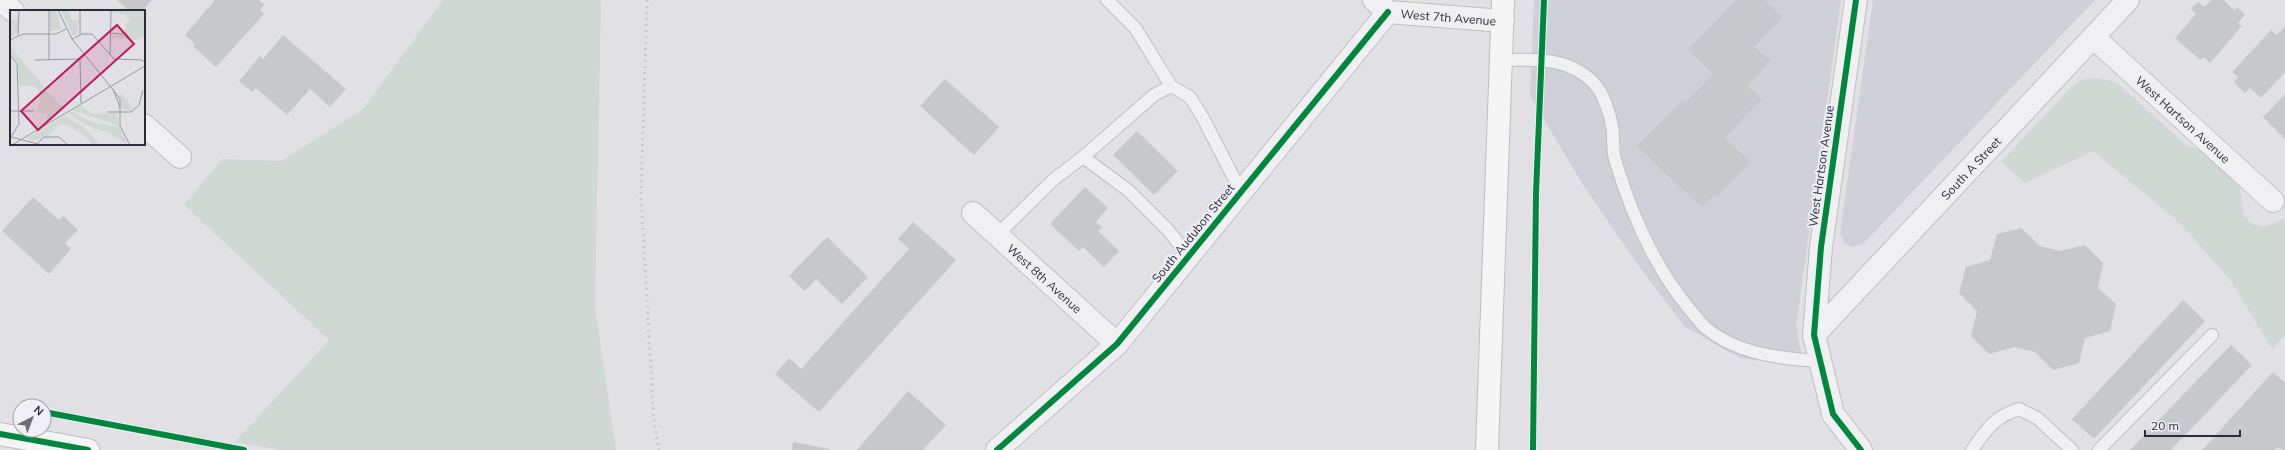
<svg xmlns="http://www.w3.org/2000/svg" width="2285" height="450" font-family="Mulish,sans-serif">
	<rect width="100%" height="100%" fill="#e1e1e5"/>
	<path fill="#d0d0d8" d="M1534,0H1841L1796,327L1804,366L1740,358L1685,327L1638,265L1583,185L1530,96Z
		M1873,0H2095L1863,244L1852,247L1845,244L1840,233Z"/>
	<path fill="#cfd8d2" d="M443,0H601L595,307L616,450H281L235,442L329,340L184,205L222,159L281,161L363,109Z
		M2097,78L2116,82L2187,146L2210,151L2239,179L2244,217C2259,231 2269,227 2285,217V337L2284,336L2272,349L2231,281L2181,224L2093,151L2025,183L2001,162L2075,83L2084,79Z"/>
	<path fill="#c7c8cc" d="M117,0H152L142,11H129Z
		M215,0H259L264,5L260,10L264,14L216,67L193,46L195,44L185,35Z
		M1736,0H1765L1783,18L1754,47L1771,61L1748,86L1762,99L1725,138L1751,163L1717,197L1714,195L1702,208L1637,146L1683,99L1685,103L1713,74L1688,50Z
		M2211,0H2223L2234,10L2237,7L2245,14L2238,23L2242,26L2210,63L2203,57L2200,60L2175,38L2196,14L2191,9L2198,2L2204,7Z
		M2285,26V72L2261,98L2250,88L2245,93L2234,82L2238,77L2232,72L2271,30L2277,35Z
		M283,35L346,89L330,107L310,89L287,115L256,88L252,92L239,81L260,56L263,59Z
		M945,79L999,127L974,155L920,106Z
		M2285,94V139L2263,117Z
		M1137,131L1178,171L1154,195L1113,155Z
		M1085,187L1108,208L1096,222L1102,227L1098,231L1119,251L1104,267L1083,247L1079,251L1050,224Z
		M33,197L59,220L63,216L78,230L65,243L71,249L49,274L2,231Z
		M913,222L956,260L819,412L775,374L789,358L801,369L909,249L898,239Z
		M2021,228L2040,246L2060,251L2085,245L2103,263L2098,288L2116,304L2110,331L2085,338L2079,363L2053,370L2035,352L2014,347L1989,354L1971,336L1977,311L1959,293L1966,267L1990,260L1997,234Z
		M827,237L868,277L842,304L816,279L805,291L789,276Z
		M2183,300L2205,321L2094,439L2072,419Z
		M2231,345L2252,365L2171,450H2130Z
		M2273,372L2285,383V450L2277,448L2275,450H2202Z
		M908,391L946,425L923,450H857Z
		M793,442L829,449V450H792Z"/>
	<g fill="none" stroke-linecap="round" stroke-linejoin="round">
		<g stroke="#bfbfc3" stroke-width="14">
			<path id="service" d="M1107,0L1136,29L1171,86
				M1502,60C1536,59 1573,57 1597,87C1604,96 1610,114 1612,126C1614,137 1612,148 1615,159C1631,214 1653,265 1690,310C1695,315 1700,323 1706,328C1737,354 1782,359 1820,361
				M1083,157L1129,191L1167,229L1189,256
				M997,235L1053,180L1083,157L1154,95L1171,86L1190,97L1203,118L1241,192
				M1972,450C1986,430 1994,417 2019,409L2037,418L2072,450
				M2099,450L2212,335"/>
		</g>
		<g stroke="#bfbfc3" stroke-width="24">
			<g id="minor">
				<path d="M1,0L13,11"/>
				<path id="s1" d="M1374,0L1388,12L1503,21"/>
				<path d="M1856,0L1821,247L1814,335L1833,414L1861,450"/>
				<path id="s2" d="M2093,37L2273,201"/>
				<path d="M144,125L180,157"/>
				<path id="s3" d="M973,213L1117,344"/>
				<path id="s4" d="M1814,335L2128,0"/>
				<path d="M997,450L1117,344L1388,12"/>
			</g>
		</g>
		<g stroke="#bebec2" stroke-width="24">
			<path id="primary" d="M0,434L88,450
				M1487,450L1503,0"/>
		</g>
		<use href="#service" stroke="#f0f0f3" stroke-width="12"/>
		<use href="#minor" stroke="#f0f0f3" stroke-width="22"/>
		<use href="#primary" stroke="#f5f5f6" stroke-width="22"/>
		<path stroke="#cacacd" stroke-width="3" stroke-dasharray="2 4" stroke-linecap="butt" d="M647,0L641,195L654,423L659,450"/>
		<g stroke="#efeff5" stroke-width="8">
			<path id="cycleway" d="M1856,0L1821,247L1814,335L1833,414L1861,450
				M44,412L244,450
				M0,434L88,450
				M997,450L1117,344L1388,12
				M1533,450L1536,193L1544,0"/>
		</g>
		<use href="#cycleway" stroke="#00873e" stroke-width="6"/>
	</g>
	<g text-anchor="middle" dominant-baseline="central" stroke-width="4" stroke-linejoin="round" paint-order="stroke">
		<g font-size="12" fill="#2a2c3c" stroke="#efeff5">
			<text stroke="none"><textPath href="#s1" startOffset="79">West 7th Avenue</textPath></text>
			<text stroke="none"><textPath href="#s2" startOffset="122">West Hartson Avenue</textPath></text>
			<text transform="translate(1821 166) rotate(-82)">West Hartson Avenue</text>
			<text stroke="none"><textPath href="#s4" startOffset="229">South A Street</textPath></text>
			<text transform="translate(1193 233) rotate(-51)">South Audubon Street</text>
			<text stroke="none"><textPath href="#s3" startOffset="97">West 8th Avenue</textPath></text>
		</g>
	</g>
	<g transform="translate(10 10)">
		<rect width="135" height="135" fill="#e1e1e5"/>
		<path d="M39,0H46L51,19L40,21ZM51,0H59L61,10H69L67,24L63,26ZM102,0H135V26L127,30L105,28L101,32L102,25H115L116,12H119L120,9L115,5L102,2ZM0,9L8,10L7,22L0,28ZM0,36L47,92L57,99L37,111V103H26L30,92L29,81L25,76H9L8,53L0,43ZM112,83L123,99L120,101L112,99L109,85ZM71,95L82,104L107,103L109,116L63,100ZM62,101L82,112L109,117L118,135L99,123L76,115L59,103ZM55,106L74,117L91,135H83L74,125L55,114L49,115L37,126L23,130L17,128Z" fill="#cfd8d2"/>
		<path fill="none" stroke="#9899a1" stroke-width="1" d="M48,0L62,29L100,76M100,23L114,24M70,24V0M8,25L9,0M62,29L72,24H82L104,49L132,50L135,53M0,30L13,24H46L56,19M0,45L7,54L9,114L1,127M100,45L101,0M70,49L71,93M25,50L70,49L75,45M39,50V0M101,77L110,89V116L120,135M103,79L110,97M0,101H24M97,102H121L129,95L133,80M1,127L32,135M28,133L34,127H49L58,135M2,135L135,56"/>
		<path fill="#c2185b" fill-opacity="0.15" stroke="#c2185b" stroke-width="2" d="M107,15L124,34L28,120L11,101Z"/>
		<rect width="135" height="135" fill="none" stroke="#2a2c3c" stroke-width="2"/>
	</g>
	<g transform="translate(32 418) rotate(42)"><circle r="19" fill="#efeff5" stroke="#a0a1ab"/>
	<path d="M0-3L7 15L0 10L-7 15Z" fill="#6a6b77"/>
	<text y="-6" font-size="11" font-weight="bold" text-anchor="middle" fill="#2a2c3c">N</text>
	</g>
	<path d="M2145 430v6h95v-6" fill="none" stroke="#2a2c3c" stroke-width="2"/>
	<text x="2151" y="430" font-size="12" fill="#2a2c3c" stroke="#efeff5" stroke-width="3" paint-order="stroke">20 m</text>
</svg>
